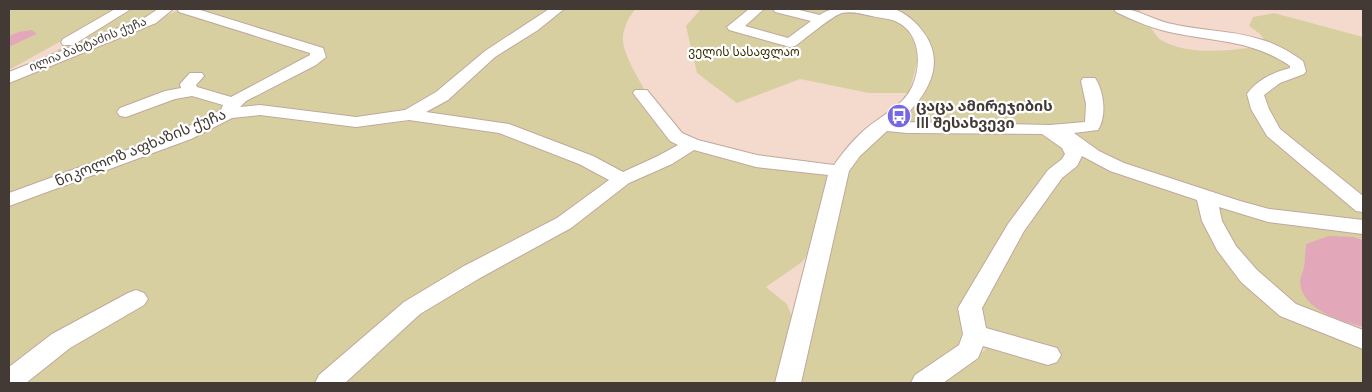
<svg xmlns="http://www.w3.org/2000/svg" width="1372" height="392" font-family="Overpass,'Noto Sans Georgian',sans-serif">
	<rect width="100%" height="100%" fill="#f3dacd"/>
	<path fill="#d8cfa1" d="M9,9H119L9,70V47L37,34L18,32L9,36Z
		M129,9H158L154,14L19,72Z
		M191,9H636C629,15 622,31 623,40C623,62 666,122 679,144L677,149L626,172L616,171L560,145L420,115L459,80L413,107L395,114L368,119L239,107L237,105L320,49Z
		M701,9H875L905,26L914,42L918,59L909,93H869L800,79L737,103L697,73L686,26Z
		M890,9H1139C1144,16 1154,35 1161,40C1189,57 1237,50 1268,45L1260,34L1249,26L1253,17L1274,13L1363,37V240L1354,237L1306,244L1304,269L1300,282L1350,324L1363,327V383H934L985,350L976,310L1024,225L1079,158L1054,131H1083L1089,117L1084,123L1073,125L916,126L900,121L923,92L932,52Z
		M179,10L311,51L313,56L220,115L178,134L9,197V80Z
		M252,114L315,123L364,126L411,121L497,130L576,161L613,181L561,218L397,312L317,383H9V204L197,134L233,115Z
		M884,130L1048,134L1070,154L1056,167L956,355L909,383H796L848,165Z
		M699,150L828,175L815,244L802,262L766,287L787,304L793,319L776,383H335L406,319L625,182L687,151Z"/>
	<path fill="#e2a7b9" d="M32,30L37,34L9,47V36L18,32Z
		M1329,236L1354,237L1363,240V327C1341,321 1302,310 1300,282C1300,278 1303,272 1304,267C1305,259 1305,251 1306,244Z"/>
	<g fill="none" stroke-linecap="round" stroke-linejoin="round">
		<g stroke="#c0a89c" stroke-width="2">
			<path id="minor" d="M115,9H131L73,45H63L61,42L63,39Z
				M158,9H173L156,23L9,83V72L146,17Z
				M177,9H197L323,48L326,57L316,65L246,101L240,107L260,105L356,117L405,110L436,92L485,51L549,9H564L538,30L495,57L448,100L426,112L509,124L593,156L623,172L658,156L678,145L670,141L633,93L635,90H647L682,133L698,140L757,155L834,165C845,149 861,131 876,121C889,112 905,102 912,87C922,65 921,32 895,21C888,18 879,18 872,16C862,14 852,11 842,13C833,15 804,40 795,46L790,47L729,30L727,27L749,9H764L745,26L788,38L811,21L775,12L773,9H795L820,15C832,6 844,9 860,9C870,9 885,6 894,9C906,13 917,23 924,33C948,66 924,100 898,122L1050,125L1085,122L1086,104L1081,81L1083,78H1095C1104,91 1107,116 1098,130L1074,133L1099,151L1124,163L1240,201L1269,209L1363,220V234L1268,222L1219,207L1222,221L1236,246L1257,270L1296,304L1363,330V349L1280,316L1241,282L1217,250L1202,221L1197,200L1110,171L1082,156L1077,166L1062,178L1024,231L982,308L986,328L1057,348L1061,355L1057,362L1048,365L983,346L978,358L943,383H911L915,375L959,345L963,334L958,308L1008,224L1048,170L1062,159L1065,154L1062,148L1042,134L907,133L887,131L860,156L849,171L801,383H775L828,175L756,167L694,150L672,164L629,183L571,228L480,278L420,314L345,383H315L319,375L404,302L464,266L557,218L609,180L579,164L499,133L409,120L356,127L260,115L232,118L191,139L9,206V193L179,131L221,110L223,105L192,96L175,99L126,117L120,116L117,112L120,108L165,91L181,88L180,84L190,73H202L204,76L196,85L197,87L231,97L310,55V53L179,12Z
				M1114,9C1137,7 1151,20 1172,24C1201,31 1231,30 1259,39C1275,43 1289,51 1303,61L1306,71L1304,74L1280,83L1264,95L1269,109L1280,129L1363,196V212L1356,211L1267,136L1251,109L1247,94C1257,80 1274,72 1290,68V66C1252,40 1217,42 1174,33C1153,29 1135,21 1116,12Z
				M136,290L144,293L148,299L144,305L70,348L26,383H9V367L52,334L128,293Z"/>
		</g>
		<use href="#minor" fill="#fff" fill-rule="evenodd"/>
	</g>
	<defs>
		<g id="bus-disc" transform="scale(1.25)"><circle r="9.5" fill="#7668e3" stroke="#fff"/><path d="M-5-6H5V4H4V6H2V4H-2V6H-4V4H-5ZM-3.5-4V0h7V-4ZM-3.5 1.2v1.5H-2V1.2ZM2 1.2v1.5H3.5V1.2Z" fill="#fff"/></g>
	</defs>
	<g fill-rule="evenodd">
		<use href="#bus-disc" x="899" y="116"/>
	</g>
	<g text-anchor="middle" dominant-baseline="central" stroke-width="4.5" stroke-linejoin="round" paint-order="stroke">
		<g font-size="12" fill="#443a35" stroke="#fff">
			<text transform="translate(88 45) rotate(-22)">ილია ბახტაძის ქუჩა</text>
		</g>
		<g font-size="12" fill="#352d00" stroke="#fff">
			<text x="744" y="53">ველის სასაფლაო</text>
		</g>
		<g font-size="15" font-weight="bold" fill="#443a35" stroke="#fff" text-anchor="start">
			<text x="916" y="107">ცაცა ამირეჯიბის<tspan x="916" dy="17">III შესახვევი</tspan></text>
		</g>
		<g font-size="15" fill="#443a35" stroke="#fff">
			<text transform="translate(141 149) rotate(-22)">ნიკოლოზ აფხაზის ქუჩა</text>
		</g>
	</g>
	<rect width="1372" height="392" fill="none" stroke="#443a35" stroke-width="20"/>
</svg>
